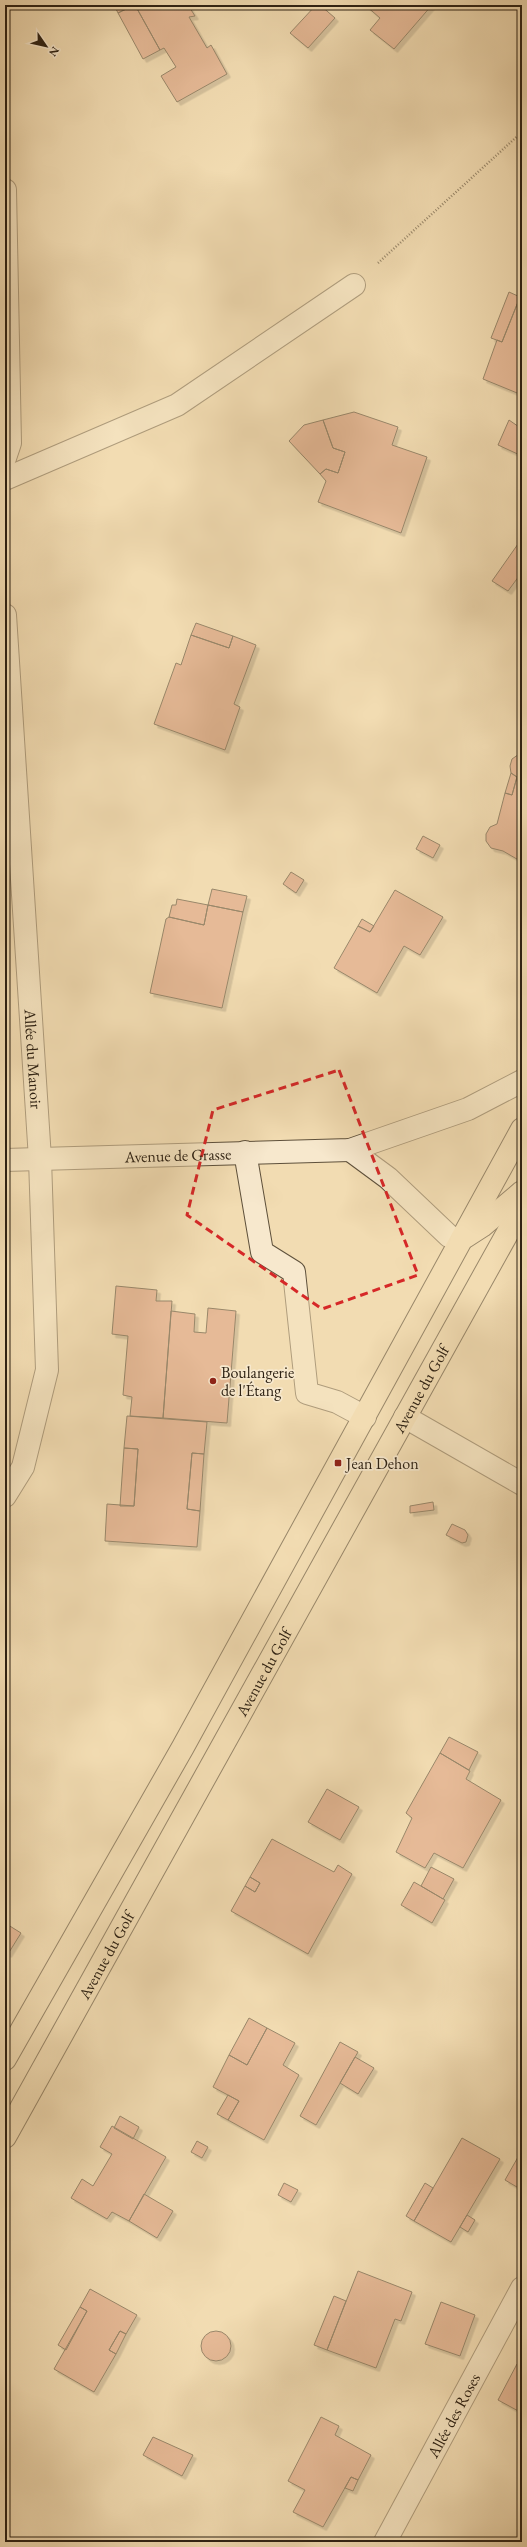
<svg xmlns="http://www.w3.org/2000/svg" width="527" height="2547" font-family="'EB Garamond',serif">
	<defs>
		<filter id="shadow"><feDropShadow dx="3.5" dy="3.5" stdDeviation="0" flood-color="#0004"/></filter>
	</defs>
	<rect width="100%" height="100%" fill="#f2dcb2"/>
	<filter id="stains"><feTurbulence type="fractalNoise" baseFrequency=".005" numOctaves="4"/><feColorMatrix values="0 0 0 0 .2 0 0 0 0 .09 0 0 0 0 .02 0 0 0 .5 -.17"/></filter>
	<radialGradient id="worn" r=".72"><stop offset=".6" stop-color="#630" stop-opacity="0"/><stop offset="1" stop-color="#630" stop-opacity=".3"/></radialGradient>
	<path fill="#d89176" stroke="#2d2113" filter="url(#shadow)" d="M114,5H133L118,13Z
		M135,5L160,50L143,59L118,13Z
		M135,5H188L195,16L189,17L207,48L211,45L227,74L177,102L161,76L176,67L164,48L160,50Z
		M316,5H320L335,18L308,48L290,33Z
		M365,5H432L394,49L370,30L380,18Z
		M509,292L520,297L502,342L491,338Z
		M520,297L522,298V395L483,379L497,340L502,342Z
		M354,412L398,427L392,445L427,457L401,533L318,502L326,481L320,474L326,469L338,473L345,452L333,448L323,420Z
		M323,420L333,448L345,452L338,473L326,469L320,474L289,441L304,425Z
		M509,420L522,429V456L498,445Z
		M518,544L522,547V572L508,591L492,581Z
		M196,623L233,636L229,648L191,635Z
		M191,635L229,648L233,636L256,645L234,704L240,707L225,750L154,724L176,663L181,665Z
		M522,752V862L503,851L491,848L486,841V834L490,827L497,824L505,793L512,795L517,777L511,773L510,766L512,759Z
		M511,773L517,777L512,795L505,793Z
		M423,836L440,845L433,858L416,849Z
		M291,872L304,880L296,893L283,884Z
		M212,889L247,896L243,912L208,905Z
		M395,890L443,917L420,955L404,946L377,993L334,968L358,926L370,932Z
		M177,899L208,905L204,925L169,917L172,905H176Z
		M208,905L243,912L222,1008L150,993L166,919L169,917L204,925Z
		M362,919L374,926L370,932L358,926Z
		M116,1286L157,1290L156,1301H172L163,1418L130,1416L132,1397L123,1395L128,1336L112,1334Z
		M208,1308L236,1311L227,1423L163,1418L171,1311L195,1314L194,1332L206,1333Z
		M127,1416L207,1422L204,1454L192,1453L187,1509L200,1511L197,1547L105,1541L107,1504L134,1506L138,1449L124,1448Z
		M124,1448L138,1449L134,1506H120Z
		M192,1453L204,1454L200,1511L187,1509Z
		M433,1502L434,1510L410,1513V1506Z
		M452,1524L465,1530L468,1535L466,1542L462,1543L446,1535Z
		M449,1737L478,1752L469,1770L440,1753Z
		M440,1753L470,1771L466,1779L501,1800L463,1868L434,1853L425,1868L396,1852L412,1818L406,1813Z
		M327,1789L359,1807L340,1840L308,1822Z
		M272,1839L334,1872L338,1865L352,1874L308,1954L231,1911L245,1886L255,1892L260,1883L250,1877Z
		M431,1867L454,1879L443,1899L421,1886Z
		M250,1877L260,1883L255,1892L245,1886Z
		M414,1882L445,1900L432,1923L401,1905Z
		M5,1923L21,1933L8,1954L5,1952Z
		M249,2018L267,2028L247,2065L229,2055Z
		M267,2028L295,2043L283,2065L299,2075L264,2140L228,2120L239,2101L213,2087L229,2055L247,2065Z
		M340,2042L358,2052L316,2125L300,2116Z
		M355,2057L374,2068L358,2094L340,2083Z
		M228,2095L239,2101L228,2120L217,2114Z
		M120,2116L139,2127L133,2139L114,2128Z
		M112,2126L166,2157L129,2221L112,2212L107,2219L71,2198L82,2179L93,2186L112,2154L100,2147Z
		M462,2138L500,2159L451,2242L414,2221Z
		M197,2141L208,2147L202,2158L191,2152Z
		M522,2150V2190L505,2180Z
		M284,2183L298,2190L291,2202L278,2195Z
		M425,2183L433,2188L414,2221L406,2216Z
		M144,2194L173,2211L157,2238L129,2221Z
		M467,2215L475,2220L468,2232L460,2227Z
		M358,2271L412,2292L401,2321L395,2319L376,2368L327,2350Z
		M90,2289L137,2315L126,2334L120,2331L109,2350L116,2354L94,2392L54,2369L87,2311L80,2307Z
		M334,2296L346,2301L327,2350L314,2345Z
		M441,2302L475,2315L460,2356L425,2344Z
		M80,2307L87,2311L66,2350L58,2345Z
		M201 2346a15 15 0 1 1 30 0a15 15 0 1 1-30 0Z
		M120,2331L126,2334L116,2354L109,2350Z
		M517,2364L522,2367V2413L498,2400Z
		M321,2417L339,2426L335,2435L371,2455L358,2480L351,2477L323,2527L293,2512L305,2490L288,2481Z
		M153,2437L193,2455L182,2476L143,2455Z
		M351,2477L358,2480L353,2491L345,2488Z"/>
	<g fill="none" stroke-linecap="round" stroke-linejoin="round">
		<g stroke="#5e503b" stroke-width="24">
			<path id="service" d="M5,190L10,443L5,458
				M245,1152L262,1252L294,1272L307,1393L337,1402L365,1417
				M405,1417L522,1484"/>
		</g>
		<g stroke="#5e503b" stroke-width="24">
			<g id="minor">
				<path d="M5,479L177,405L354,285"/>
				<path id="s1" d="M5,615L40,1159L47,1370L23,1467L5,1496"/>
				<path d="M350,1150L388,1178L449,1236L460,1240"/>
				<path id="s2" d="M5,1160L350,1150L468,1109L522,1081"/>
				<path id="s3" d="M385,2542L522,2288"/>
			</g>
		</g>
		<g stroke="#2d2113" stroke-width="24">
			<g id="primary">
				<path d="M465,1237L482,1226L522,1192"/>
				<path d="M5,2059L183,1747L522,1129"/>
				<path id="s4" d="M5,2137L522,1207"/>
			</g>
		</g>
		<path stroke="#2d2113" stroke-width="2.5" stroke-dasharray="1 2" stroke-linecap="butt" d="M378,263L522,132"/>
		<use href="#service" stroke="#f7e8cd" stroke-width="22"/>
		<use href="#minor" stroke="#f7e8cd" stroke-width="22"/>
		<use href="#primary" stroke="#f2dcb2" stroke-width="22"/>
	</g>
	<path d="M0 0H527V2547H0ZM339,1070L418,1275L322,1309L187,1215L213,1110Z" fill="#f2dcb2" fill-opacity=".55" fill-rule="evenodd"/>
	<path fill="none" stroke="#d62828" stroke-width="3" stroke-dasharray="8 5" stroke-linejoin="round" d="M339,1070L418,1275L322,1309L187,1215L213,1110Z"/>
	<g fill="#8f2418" stroke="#f7e8cd" stroke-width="1.5">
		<circle cx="213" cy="1381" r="4"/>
		<rect x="334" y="1459" width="8" height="8" rx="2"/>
	</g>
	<g text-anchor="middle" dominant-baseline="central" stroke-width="3.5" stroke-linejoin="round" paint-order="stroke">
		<g font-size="16" fill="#2d2113" stroke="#f7e8cd">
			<text stroke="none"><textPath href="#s1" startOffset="445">Allée du Manoir</textPath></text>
			<text stroke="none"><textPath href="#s2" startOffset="173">Avenue de Grasse</textPath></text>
			<text stroke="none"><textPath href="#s4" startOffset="856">Avenue du Golf</textPath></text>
			<text stroke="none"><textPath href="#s4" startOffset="532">Avenue du Golf</textPath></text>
			<text stroke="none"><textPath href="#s4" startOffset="208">Avenue du Golf</textPath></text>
			<text stroke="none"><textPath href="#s3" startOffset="144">Allée des Roses</textPath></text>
		</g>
		<g font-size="16" fill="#2d2113" stroke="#f7e8cd" text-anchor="start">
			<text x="221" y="1372">Boulangerie<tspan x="221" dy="18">de l'Étang</tspan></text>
			<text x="346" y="1463">Jean Dehon</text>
		</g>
	</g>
	<rect width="527" height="2547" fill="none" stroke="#f2dcb2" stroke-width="20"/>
	<rect x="6" y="6" width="515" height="2535" fill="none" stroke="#2d2113" stroke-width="2"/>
	<rect x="10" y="10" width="507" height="2527" fill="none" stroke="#2d2113"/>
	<g transform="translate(46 46) rotate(124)" stroke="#f7e8cd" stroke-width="3" paint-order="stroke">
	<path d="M0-3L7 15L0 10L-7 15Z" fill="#2d2113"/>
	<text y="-6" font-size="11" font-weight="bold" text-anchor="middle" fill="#2d2113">N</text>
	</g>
	<rect width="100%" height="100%" filter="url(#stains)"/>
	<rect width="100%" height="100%" fill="url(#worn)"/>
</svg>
